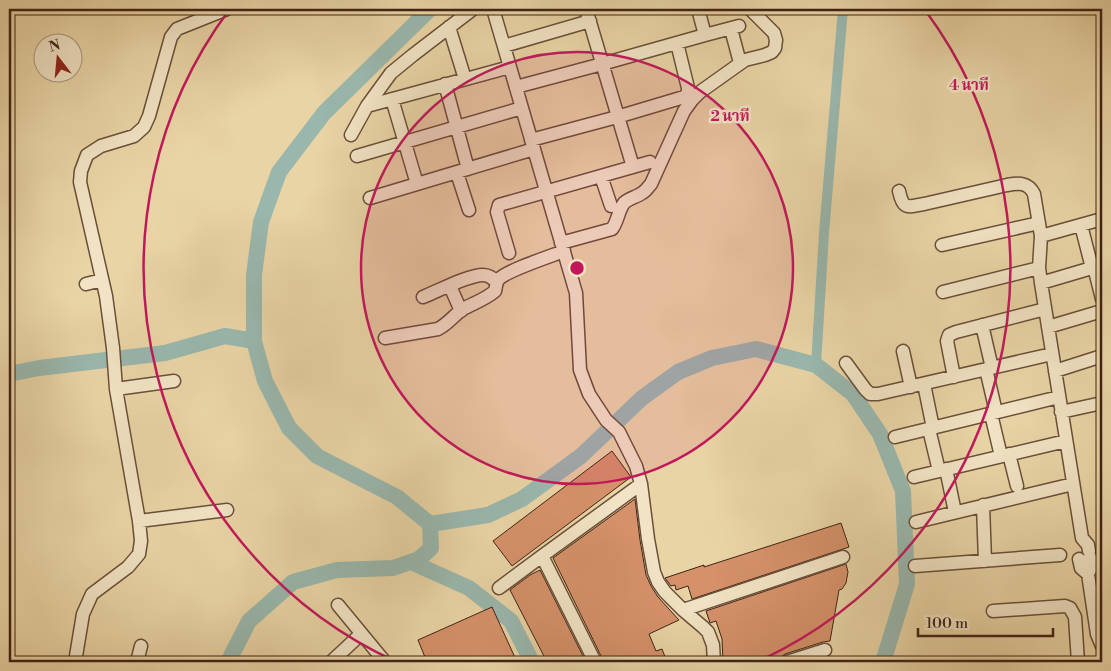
<svg xmlns="http://www.w3.org/2000/svg" width="1111" height="671" font-family="'Libre Bodoni','Noto Serif Thai',serif">
	<rect width="100%" height="100%" fill="#e9d4a5"/>
	<filter id="stains"><feTurbulence type="fractalNoise" baseFrequency=".004" numOctaves="4"/><feColorMatrix values="0 0 0 0 .2 0 0 0 0 .09 0 0 0 0 .02 0 0 0 .5 -.17"/></filter>
	<radialGradient id="worn" r=".72"><stop offset=".6" stop-color="#630" stop-opacity="0"/><stop offset="1" stop-color="#630" stop-opacity=".3"/></radialGradient>
	<g fill="none" stroke-linecap="round" stroke-linejoin="round">
		<path stroke="#99b7ad" stroke-width="10" d="M816,365L824,233L843,9"/>
		<path stroke="#99b7ad" stroke-width="16" d="M9,374L39,368L165,353L225,336L254,341
			M430,524L488,515L522,499L581,456L642,398L678,372L712,358L756,349L816,365L853,394L880,434L903,491L907,584L883,662
			M411,562L469,588L511,621L532,662
			M228,662L249,621L293,582L337,570L393,568L419,559L431,548L430,524L397,497L350,473L317,456L289,428L265,381L254,341V275L261,222L279,172L324,113L430,9"/>
	</g>
	<path fill="#d5916a" stroke="#402317" d="M612,451L631,477L512,566L493,541Z
		M635,499L640,540L646,575L651,586L658,597L679,620L649,634L656,651L662,649L667,662H623L621,658L611,662H604L553,558Z
		M841,523L849,547L692,599L688,586L676,590L675,585L671,586L665,578L704,565V567Z
		M846,564L848,572L846,583L842,589L839,590L830,641L823,642L785,654L781,657L764,662H723L722,639L716,621L710,623L706,611Z
		M540,570L586,662H547L510,590L530,575Z
		M492,607L517,662H427L418,640Z"/>
	<g fill="none" stroke-linecap="round" stroke-linejoin="round">
		<g stroke="#6a4f3a" stroke-width="15">
			<path id="minor" d="M493,9L576,293L580,370L589,394L606,420L619,432L636,466L641,484L648,539L654,572L658,582L665,592L683,610L703,627L708,632L713,645L714,662
				M586,9L633,167
				M698,9L705,35
				M449,27L465,79
				M731,29L739,59
				M504,46L590,21
				M445,84L468,169
				M516,87L602,64L705,35L739,26
				M392,99L417,184
				M367,106L510,67
				M351,135L367,106L391,73L413,55L473,9
				M531,140L617,117L684,97L688,93V88L677,43
				M357,156L522,108
				M457,173L469,210
				M601,176L611,206
				M899,191C903,210 907,207 924,204L1007,185C1019,183 1028,182 1034,194L1041,236L1039,268L1041,283L1082,538L1088,545L1089,551
				M370,198L534,149
				M1081,225L1092,268
				M1041,236L1102,219
				M561,243L612,229C618,221 618,211 624,203C629,198 637,197 642,193C646,191 648,187 651,184L684,111L692,100L700,92L745,60L765,55L772,52L775,48L776,40L774,33L750,9
				M942,245L1039,223
				M509,253L497,212L499,205L650,162
				M1094,267L1102,299
				M1041,283L1102,265
				M86,284L102,280
				M450,286L461,311
				M943,292L1039,268
				M423,297C438,291 468,275 483,275C489,275 492,278 497,282
				M982,325L992,368
				M1048,327L1102,311
				M385,338L438,329C449,323 454,315 463,309C474,303 486,299 495,291C496,287 496,283 498,280C505,271 551,256 564,251
				M903,351L911,387
				M846,363L865,389L870,394H878L1052,354
				M986,369L996,412
				M1055,371L1102,356
				M954,377L947,341L949,335L956,332L1045,309
				M924,384L933,428
				M116,389L174,381
				M1061,412L1102,403
				M991,414L1001,456
				M929,429L939,471
				M895,437L1059,397
				M1009,454L1017,486
				M946,469L955,512
				M914,477L1066,441
				M983,505L985,561
				M139,521L227,510
				M916,522L1073,484
				M1090,557L1092,566L1088,574L1097,634L1102,646
				M1079,559L1081,568L1088,574
				M915,566L1060,555
				M499,588L542,556
				M338,605L385,662
				M683,610L843,557
				M993,611L1065,606L1070,608L1075,617L1078,662
				M75,662L83,614L92,594L128,567L139,554L141,541L139,521L116,389L113,348L106,296L80,182L81,171L87,155L101,146L134,136L144,127L149,116L171,37L177,29L227,9
				M137,662L141,646
				M331,662L361,634
				M595,662L542,556L641,484
				M787,662L825,650"/>
		</g>
		<use href="#minor" stroke="#f1e3c4" stroke-width="12"/>
	</g>
	<circle cx="577" cy="268" r="216" fill="#c2185b" fill-opacity=".12"/>
	<g fill="none" stroke="#c2185b" stroke-width="2.5">
		<circle cx="577" cy="268" r="216"/>
		<path d="M397 662A433 433 0 0 1 229 10M925 10A433 433 0 0 1 757 662"/>
	</g>
	<circle cx="577" cy="268" r="8" fill="#c2185b" stroke="#f1e3c4" stroke-width="2.5"/>
	<g font-size="15" text-anchor="middle" font-weight="bold" fill="#c2185b" stroke="#f1e3c4" stroke-width="5" stroke-linejoin="round" paint-order="stroke">
		<text x="969" y="90">4 นาที</text>
		<text x="730" y="121">2 นาที</text>
	</g>
	<rect width="1111" height="671" fill="none" stroke="#e9d4a5" stroke-width="30"/>
	<rect x="10" y="10" width="1091" height="651" fill="none" stroke="#402317" stroke-width="2.5"/>
	<rect x="15" y="15" width="1081" height="641" fill="none" stroke="#402317"/>
	<g transform="translate(58 58) rotate(344)"><circle r="24" fill="#f1e3c4" stroke="#aa967f"/>
	<path d="M0-4L9 19L0 12L-9 19Z" fill="#8f2418"/>
	<text y="-8" font-size="14" font-weight="bold" text-anchor="middle" fill="#402317">N</text>
	</g>
	<path d="M918 628v8h135v-8" fill="none" stroke="#402317" stroke-width="2.5"/>
	<text x="926" y="628" font-size="15" fill="#402317" stroke="#f1e3c4" stroke-width="4" paint-order="stroke">100 m</text>
	<rect width="100%" height="100%" filter="url(#stains)"/>
	<rect width="100%" height="100%" fill="url(#worn)"/>
</svg>
